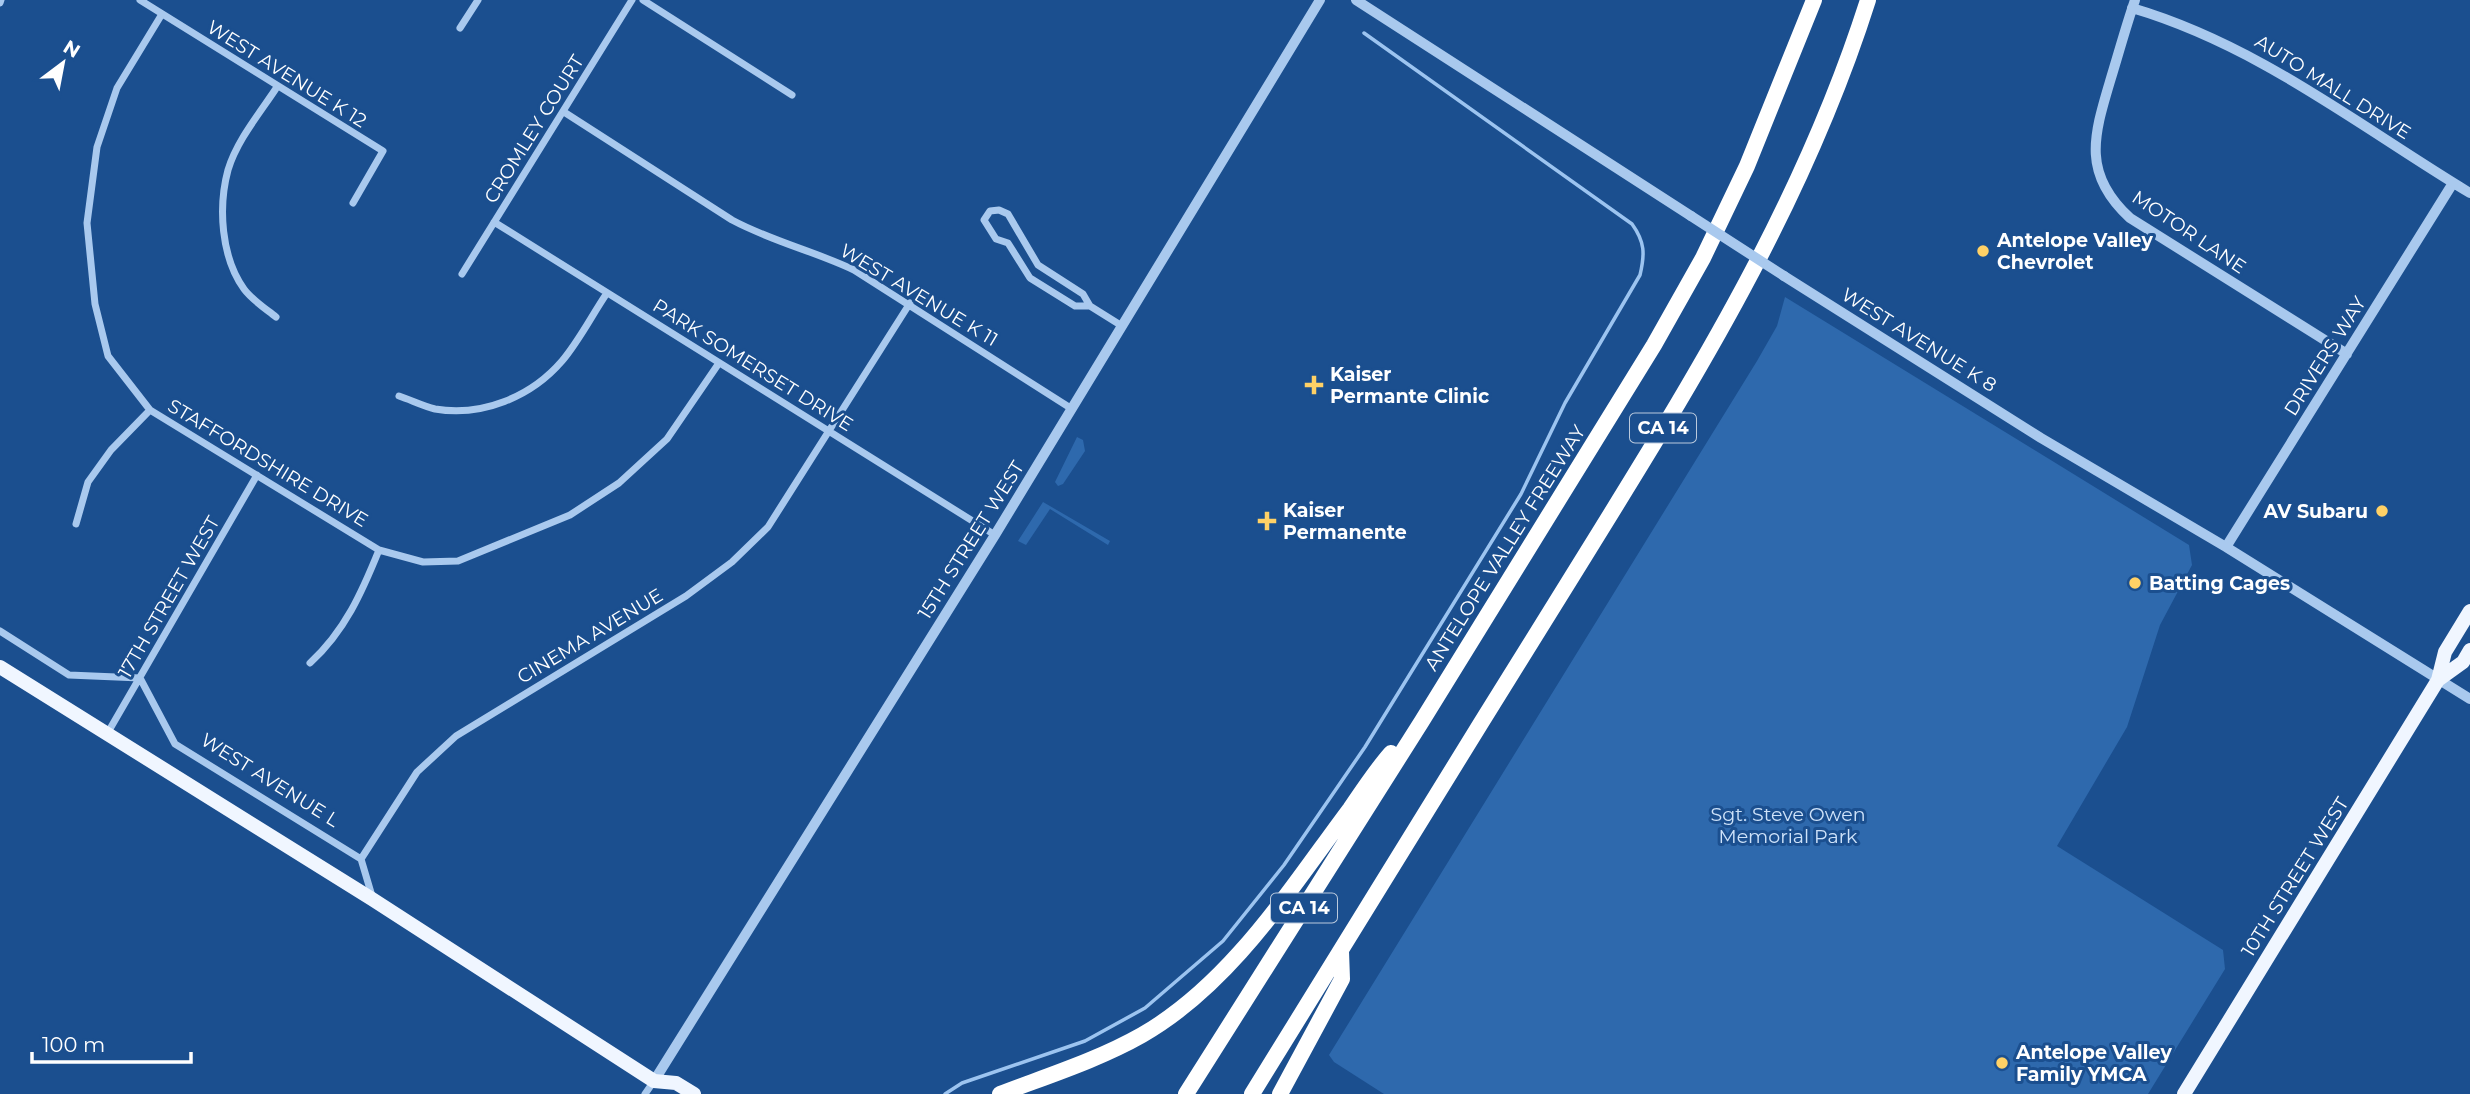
<svg xmlns="http://www.w3.org/2000/svg" width="2470" height="1094" font-family="Montserrat,sans-serif">
	<rect width="100%" height="100%" fill="#1b4f8f"/>
	<path fill="#2e69ad" d="M1785,297L2189,545L2192,565L2160,625L2127,727L2057,846L2223,950L2225,969L2148,1094H1384L1334,1062L1329,1055L1757,361L1777,326Z
		M1077,437L1083,440L1085,451L1063,484L1058,486L1055,482Z
		M1043,502L1110,541L1108,545L1050,509L1026,545L1018,541Z"/>
	<g fill="none" stroke-linecap="round" stroke-linejoin="round">
		<path stroke="#9cc4f0" stroke-width="3.5" d="M945,1094L962,1083L1085,1041L1145,1008L1223,941L1284,865L1365,747L1521,494L1565,403L1640,275C1645,254 1645,242 1632,224L1364,33"/>
		<path stroke="#a9c9ee" stroke-width="7" d="M140,0L383,151L353,203
			M643,0L792,95
			M0,3L1,0
			M162,14L117,88L97,147L87,223L95,304L108,356L150,410L379,550L423,562L458,561L570,515L619,483L667,439L719,363
			M460,28L478,0
			M564,112L732,220C771,241 814,251 854,270L1072,409
			M494,222L995,535
			M462,274L632,0
			M1090,306H1075L1030,278L1008,243L996,239L984,220L990,211L999,210L1008,214L1038,265L1083,294L1090,306L1122,326
			M276,317C266,309 252,300 244,289C221,257 218,207 228,170C237,140 260,113 277,87
			M399,396C411,400 423,406 435,409C482,417 531,397 562,361C579,341 592,315 607,293
			M76,524L88,482L111,450L150,410
			M0,631L69,675L140,678L175,744L361,859L372,896
			M310,663C345,631 362,592 379,550
			M107,734L257,475
			M361,859L417,772L456,736L686,596L732,562L768,527L910,303
			M645,1094L654,1081"/>
		<path stroke="#a9c9ee" stroke-width="10" d="M1356,0L1691,216
			M2135,0C2126,26 2119,52 2111,78C2094,135 2081,173 2130,218L2347,354
			M2132,8C2258,45 2359,126 2470,193
			M1784,276L2041,438L2226,547L2470,699
			M2226,547L2453,183
			M654,1081L995,535L1320,0"/>
		<path stroke="#f0f6ff" stroke-width="14" d="M0,667L372,899L654,1081L676,1083L694,1094
			M2438,680L2463,662L2470,650
			M2184,1094L2438,680L2445,652L2470,611"/>
		<path stroke="#fff" stroke-width="16" d="M1000,1094C1047,1076 1098,1060 1142,1035C1231,984 1290,889 1350,809C1363,790 1376,770 1391,753
			M1186,1094L1422,721L1654,345L1703,258L1747,166L1814,0
			M1252,1094C1357,924 1462,753 1568,583C1685,394 1800,214 1868,0
			M1280,1094L1342,979L1341,951"/>
		<path stroke="#a9c9ee" stroke-width="10" d="M1691,216L1784,276"/>
	</g>
	<g fill="#ffd166" stroke="#1b4f8f" stroke-width="2.5">
		<circle cx="1983" cy="251" r="7"/>
		<path d="M1310.5 374.5h7v7h7v7h-7v7h-7v-7h-7v-7h7z"/>
		<circle cx="2382" cy="511" r="7"/>
		<path d="M1263.5 510.5h7v7h7v7h-7v7h-7v-7h-7v-7h7z"/>
		<circle cx="2135" cy="583" r="7"/>
		<circle cx="2002" cy="1063" r="7"/>
	</g>
	<g text-anchor="middle" dominant-baseline="central" stroke-width="6" stroke-linejoin="round" paint-order="stroke">
		<g fill="#1b4f8f" stroke="#bbcadd" stroke-width="2">
			<rect x="1630" y="413.5" width="66" height="29" rx="5"/>
			<rect x="1271" y="893.5" width="66" height="29" rx="5"/>
		</g>
		<g font-size="18" font-weight="bold" fill="#fff">
			<text x="1663" y="428">CA 14</text>
			<text x="1304" y="908">CA 14</text>
		</g>
		<g font-size="19" fill="#fff" stroke="#1b4f8f">
			<text transform="translate(287 74) rotate(32)">WEST AVENUE K 12</text>
			<text transform="translate(2333 87) rotate(32)">AUTO MALL DRIVE</text>
			<text transform="translate(534 129) rotate(-58)">CROMLEY COURT</text>
			<text transform="translate(2189 232) rotate(34)">MOTOR LANE</text>
			<text transform="translate(919 295) rotate(31)">WEST AVENUE K 11</text>
			<text transform="translate(1919 340) rotate(32)">WEST AVENUE K 8</text>
			<text transform="translate(2325 356) rotate(-58)">DRIVERS WAY</text>
			<text transform="translate(753 365) rotate(32)">PARK SOMERSET DRIVE</text>
			<text transform="translate(268 463) rotate(31)">STAFFORDSHIRE DRIVE</text>
			<text transform="translate(971 540) rotate(-58)">15TH STREET WEST</text>
			<text transform="translate(1505 548) rotate(-58)">ANTELOPE VALLEY FREEWAY</text>
			<text transform="translate(169 597) rotate(-60)">17TH STREET WEST</text>
			<text transform="translate(590 636) rotate(-31)">CINEMA AVENUE</text>
			<text transform="translate(270 780) rotate(32)">WEST AVENUE L</text>
			<text transform="translate(2295 877) rotate(-58)">10TH STREET WEST</text>
		</g>
		<g font-size="19" font-weight="bold" fill="#fff" stroke="#1b4f8f" text-anchor="start">
			<text x="1997" y="240">Antelope Valley<tspan x="1997" dy="22">Chevrolet</tspan></text>
			<text x="1330" y="374">Kaiser<tspan x="1330" dy="22">Permante Clinic</tspan></text>
			<text x="1283" y="510">Kaiser<tspan x="1283" dy="22">Permanente</tspan></text>
			<text x="2368" y="511" text-anchor="end">AV Subaru</text>
			<text x="2149" y="583">Batting Cages</text>
			<text x="2016" y="1052">Antelope Valley<tspan x="2016" dy="22">Family YMCA</tspan></text>
		</g>
		<g font-size="19" fill="#cfe3fa" stroke="#1b4f8f">
			<text x="1788" y="814">Sgt. Steve Owen<tspan x="1788" dy="22">Memorial Park</tspan></text>
		</g>
	</g>
	<g transform="translate(63 63) rotate(32)" stroke="#1b4f8f" stroke-width="5" paint-order="stroke">
	<path d="M0-5L12 26L0 18L-12 26Z" fill="#ffffff"/>
	<text y="-10" font-size="19" font-weight="bold" text-anchor="middle" fill="#ffffff">N</text>
	</g>
	<path d="M32 1052v10h159v-10" fill="none" stroke="#ffffff" stroke-width="3.5"/>
	<text x="42" y="1052" font-size="21" fill="#ffffff" stroke="#1b4f8f" stroke-width="5" paint-order="stroke">100 m</text>
</svg>
